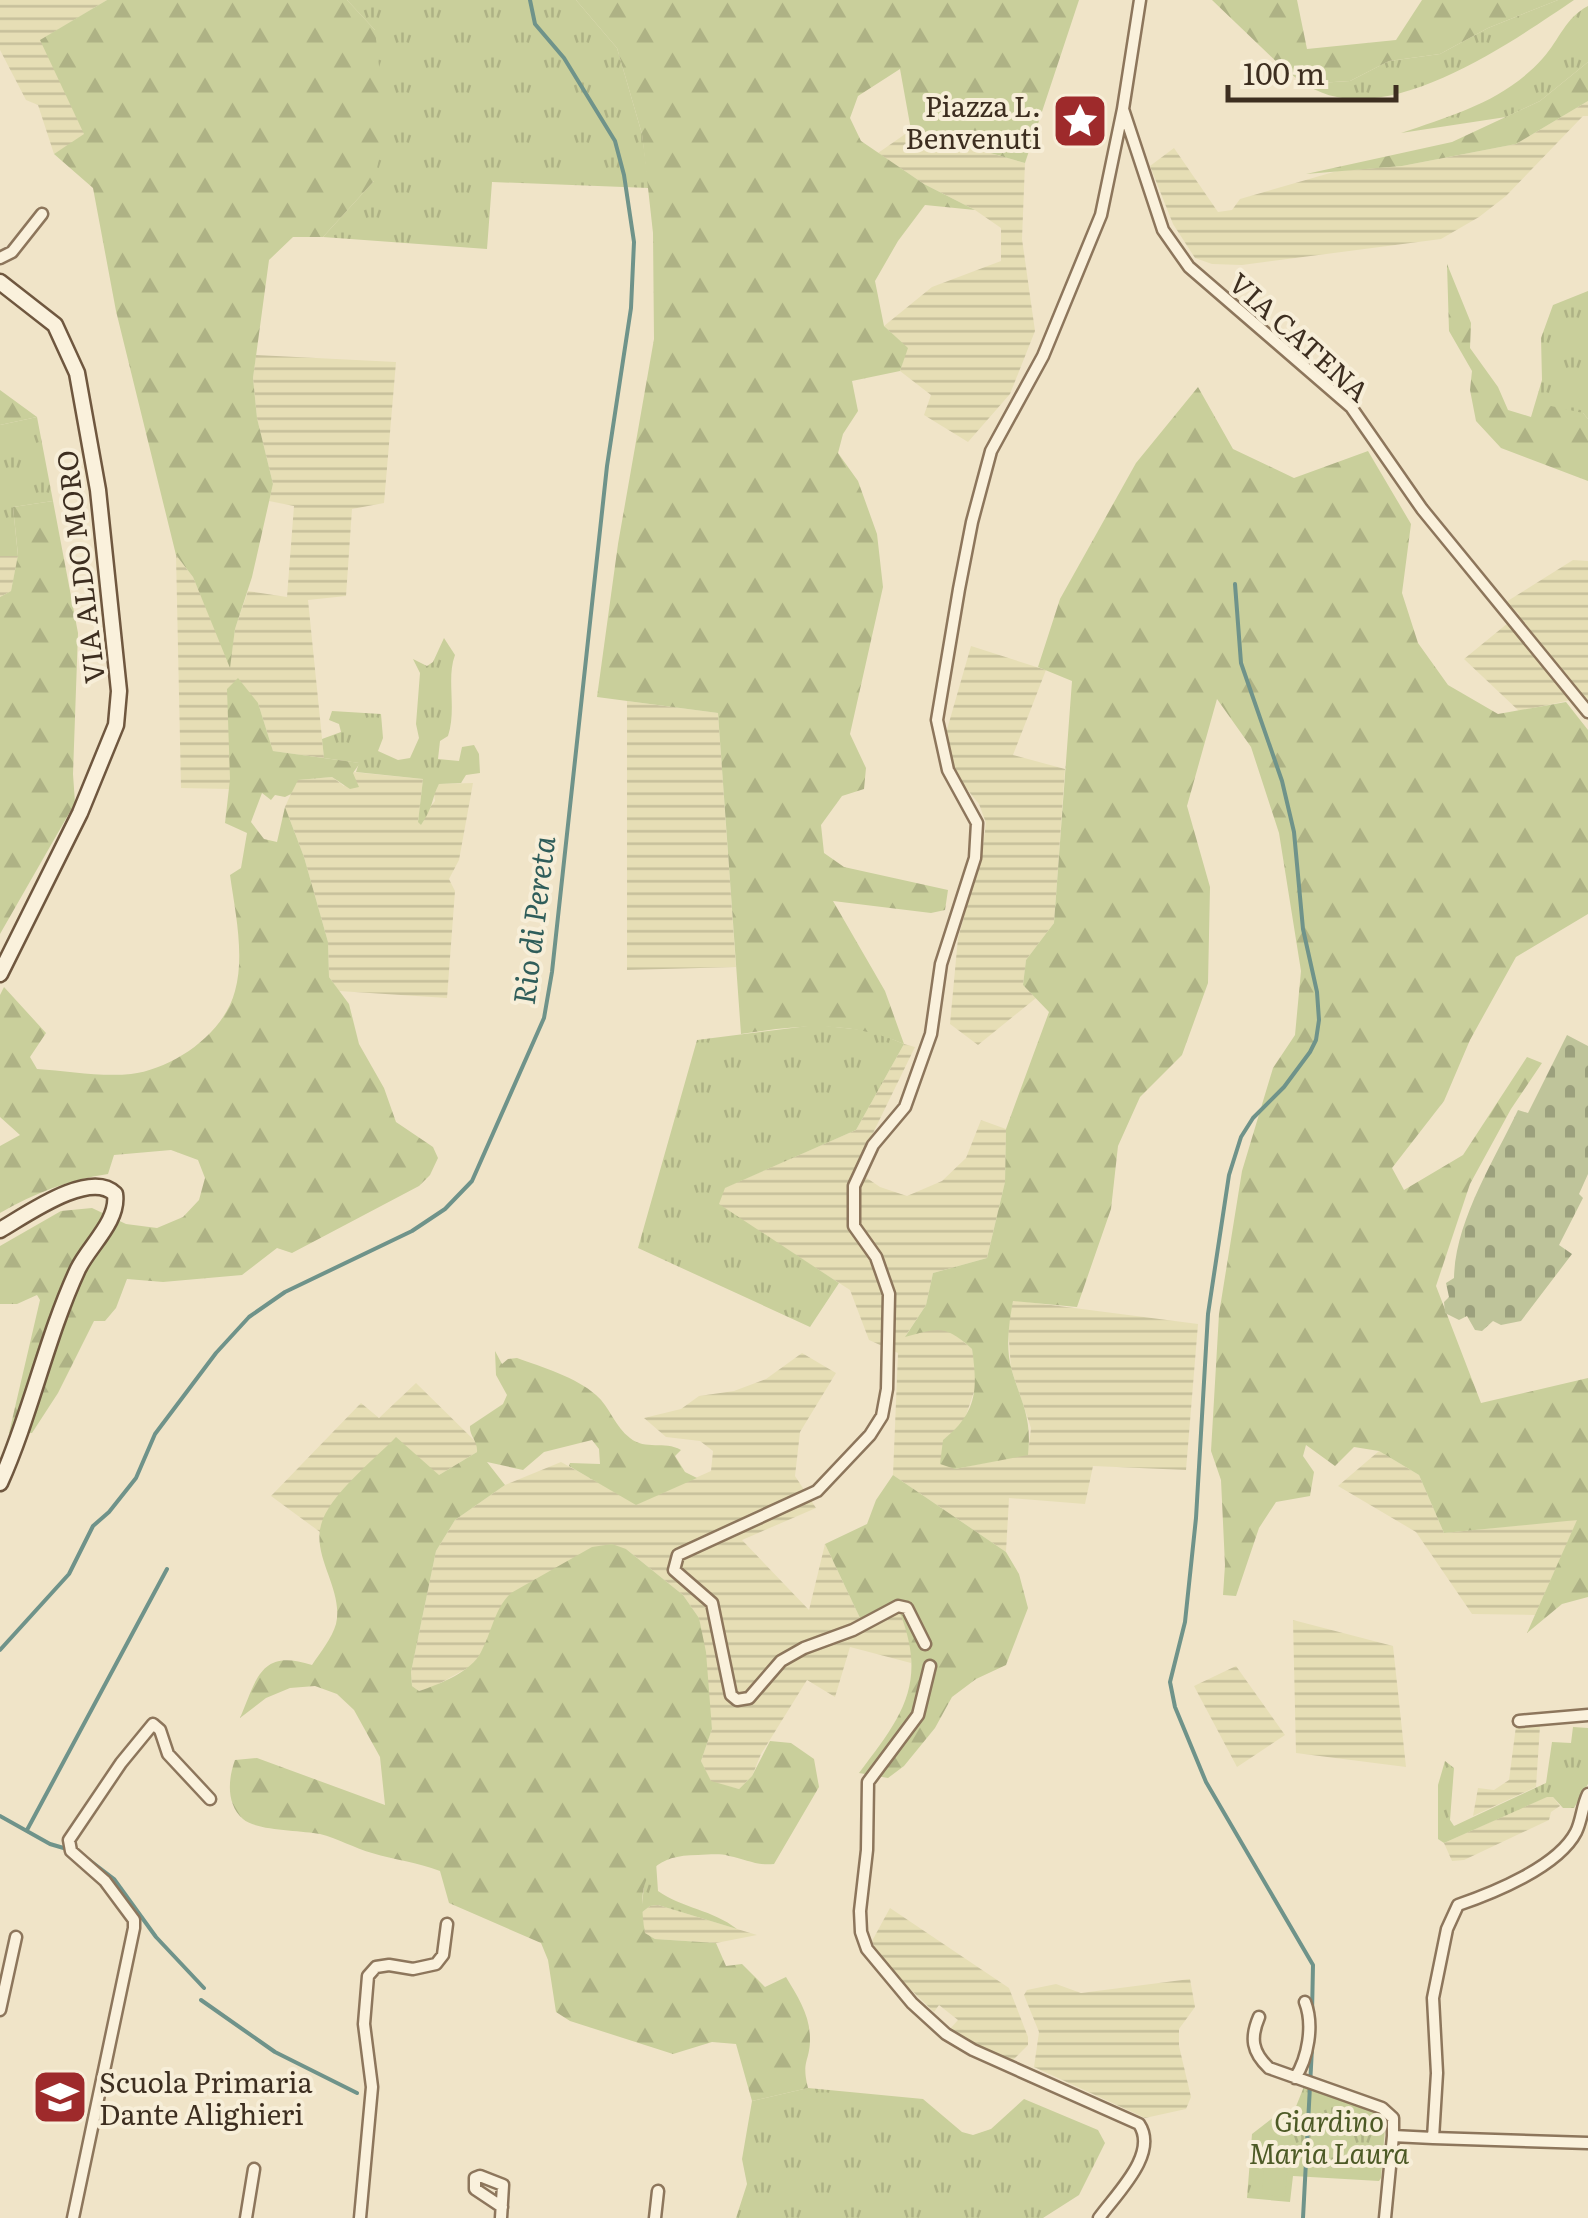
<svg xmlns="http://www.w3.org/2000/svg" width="1588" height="2218" font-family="Literata,serif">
	<defs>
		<pattern id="farmland-rules" width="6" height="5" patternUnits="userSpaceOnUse" patternTransform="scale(2.5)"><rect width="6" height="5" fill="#e6deb5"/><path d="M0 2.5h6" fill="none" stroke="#c6bf9b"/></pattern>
		<pattern id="grass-tufts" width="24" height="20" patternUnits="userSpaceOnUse" patternTransform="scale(2.5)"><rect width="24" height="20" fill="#c9cf9b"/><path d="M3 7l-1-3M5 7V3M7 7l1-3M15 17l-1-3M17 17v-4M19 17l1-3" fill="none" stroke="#aeb285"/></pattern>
		<pattern id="forest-firs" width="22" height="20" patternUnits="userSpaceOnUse" patternTransform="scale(2.5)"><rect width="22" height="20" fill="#c9cf9b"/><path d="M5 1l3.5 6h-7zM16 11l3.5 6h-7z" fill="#aeb285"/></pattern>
		<pattern id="cemetery-stones" width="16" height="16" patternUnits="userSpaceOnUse" patternTransform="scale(2.5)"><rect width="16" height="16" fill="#bfc49a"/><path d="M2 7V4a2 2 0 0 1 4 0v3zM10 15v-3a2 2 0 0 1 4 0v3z" fill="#9ca07d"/></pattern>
	</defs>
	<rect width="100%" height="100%" fill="#f0e4c8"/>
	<path fill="url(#farmland-rules)" d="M0,0H107L41,40L85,135L54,154L38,105L26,100L0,50Z
		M1588,101V116H1583L1506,196L1479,217L1441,239L1242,265L1212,264L1195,258L1173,224L1150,166L1174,148L1218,212L1232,210L1240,199L1337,171L1402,166L1516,144Z
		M911,130L1025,163L1022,239L1035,331L1010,394L968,442L924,415L931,395L900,371L907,348L884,326L932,287L1001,261V228L975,210L924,184L878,153Z
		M256,355L396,362L384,503L352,509L346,596L308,600L324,758L273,751L258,703L229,789L181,788L176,555L193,577L230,665L235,629L248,591L287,597L294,506L269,501L273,484L257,418L253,378Z
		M0,556H18L11,591L0,597Z
		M1573,560L1588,561V700L1585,697L1519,711L1464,659L1519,614L1506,602Z
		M971,646L1046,670L1013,755L1065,769L1054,923L1026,960L1023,985L1036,998L978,1045L950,1024L958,938L982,854L986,823L979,804L962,783L952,761L946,733Z
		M627,701L718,713L736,967L627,970Z
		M352,772L423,779L418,822L435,801L434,794L439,784L473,783L459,860L449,879L455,891L447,998L339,991L329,977L328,942L304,857L285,807L297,780L332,777L344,786Z
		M904,1044L915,1047L855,1170L880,1187L907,1196L942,1181L966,1158L981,1120L1006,1129L1005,1182L987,1258L933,1273L926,1305L906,1335L940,1328L951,1331L972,1349L977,1383L963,1424L943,1440L955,1469L1028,1454L1031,1428L1011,1368L1008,1328L1013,1300L1198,1324L1186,1470L1093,1466L1085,1504L1009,1498L1006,1552L893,1475L898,1353L869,1340L850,1290L718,1205L724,1188L856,1130Z
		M802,1353L836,1373L800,1432L795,1476L816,1508L742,1540L809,1610L825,1544L860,1618L900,1613L911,1641V1663L850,1647L835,1697L807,1680L761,1754L752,1776L739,1789L711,1782L701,1761L712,1729L699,1618L683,1595L626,1549L481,1653L473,1665L433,1687L419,1691L412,1686L411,1672L436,1551L455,1520L505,1485L561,1462L637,1504L711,1471L713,1451L700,1441L666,1437L644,1418L681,1409L699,1396L734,1391L766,1379Z
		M416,1383L477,1443V1452L439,1475L321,1525L320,1532L271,1496L361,1403L379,1418Z
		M1379,1451L1419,1475L1444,1533L1578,1519L1535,1615L1472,1614L1416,1532L1338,1486Z
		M1293,1620L1393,1646L1406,1767L1296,1753Z
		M1236,1666L1285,1735L1237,1767L1194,1686Z
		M1516,1726H1540L1536,1787L1473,1816L1478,1788L1494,1790L1509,1780Z
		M1546,1797H1553L1560,1806L1551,1812L1549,1820L1464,1860L1452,1861L1444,1843Z
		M658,1905L757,1935L716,1943L655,1939L645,1933L641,1913L650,1906Z
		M890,1908L1009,1988L1028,2037V2045L1013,2060L967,2041L950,2029L958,2020L939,2005L934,2012L880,1960L872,1941Z
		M1190,1979L1195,2007L1179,2029V2046L1191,2097L1186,2109L1145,2118L1034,2067L1039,2032L1024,1995L1027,1990L1056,1984L1081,1993Z"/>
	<path fill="url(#grass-tufts)" d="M347,0H576L617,48L642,134L649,188L492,182L487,249L323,237L374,181L375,30Z
		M1558,0H1574C1515,40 1412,112 1337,97C1315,93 1300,81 1283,68L1318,83L1350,81L1389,61L1440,54L1488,28Z
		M1588,6V62L1540,101L1506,117L1401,133C1453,115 1505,101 1543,58C1560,39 1565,18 1588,6Z
		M1588,291V419L1583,413L1531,417L1542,380L1541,338L1553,305Z
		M37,417L53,501L13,507L18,556H0V425Z
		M444,638L455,655C446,679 457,708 448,736L440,741L438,759L459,761L462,747L474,745L479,754L480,773L466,775L461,783L439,784C431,800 434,806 421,825L418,822L423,779L356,772L359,763L324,758L322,739L341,732L339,724L329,720L332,711L381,714L383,738L378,751L398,760L410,758L419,738L416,724L420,673L413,659L427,666L433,662Z
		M816,1025L873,1031L904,1044L856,1130L725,1188L719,1204L839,1283L810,1327L638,1248L697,1040Z
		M1573,1727L1588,1728V1784L1574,1808H1563L1553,1797H1547L1444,1843L1438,1839V1785L1445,1761L1454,1768L1450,1820L1454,1826L1546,1783L1552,1742L1571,1743Z
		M656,1862L658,1891C682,1908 713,1910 737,1929L658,1905L650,1906L641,1913L645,1878Z
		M1305,2084L1377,2109L1386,2116L1381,2178L1379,2181L1293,2176L1290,2202L1247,2198L1252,2134L1283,2110L1295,2109Z
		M808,2088L923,2099L962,2132L973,2135L991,2129L1024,2099L1098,2130L1105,2143L1079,2195L1043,2218H736L747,2184L742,2159L752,2101Z"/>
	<path fill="url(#forest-firs)" d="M107,0H347L375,30L386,129L374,181L323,237H293L269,260L253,378L257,418L273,484L252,577L235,629L230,668L193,577L176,555L116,311L93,188L54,154L84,134L40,40Z
		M576,0H1079L1025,163L911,130L900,69L858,96L850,118L861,141L924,184L975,210L925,205L898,241L875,281L884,326L908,348L900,371L852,381L858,411L843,434L838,453L858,481L877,534L883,587L850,734L866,768L864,789L842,796L821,825L824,853L844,867L948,890L945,910L931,913L833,901L885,991L904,1044C848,1020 800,1025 741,1034L718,713L597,697L618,544L654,339L653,233L642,134L617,48Z
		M1212,0H1297L1307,49L1396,40L1422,0H1558L1488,28L1440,54L1389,61L1350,81L1318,83L1283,68Z
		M1588,62V101L1516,144L1402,166L1306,174L1452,142L1540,101Z
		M1447,264L1471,323L1470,348L1498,387L1508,410L1531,417L1551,406L1583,413L1588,419V481L1501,448L1476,421L1470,390L1472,371L1449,331Z
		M1198,387L1233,449L1294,478L1368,451L1411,524L1402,593L1418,643L1448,685L1498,714L1566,702L1588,730V914L1516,957L1470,1040L1444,1101L1392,1168L1404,1190L1463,1155L1527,1057L1542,1063L1511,1109L1470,1184L1436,1286L1481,1403L1588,1378V1597L1562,1604L1527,1633L1577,1520L1444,1533L1419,1475L1379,1451L1354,1447L1335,1466L1306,1445L1303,1456L1314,1472L1310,1496L1276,1502L1259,1528L1236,1596L1223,1595L1225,1565L1221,1480L1211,1451L1219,1314L1242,1171L1273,1068L1295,1035L1301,971L1279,833L1251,747L1217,699L1187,806L1210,887L1208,983L1182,1055L1140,1097L1118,1146L1111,1209L1077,1307L1013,1301C1009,1323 1005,1348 1012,1371C1022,1404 1032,1418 1028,1455L955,1469L940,1464L943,1440C977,1413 978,1390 972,1349C944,1324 939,1328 905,1337L926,1305L933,1273L987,1258L1005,1182L1006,1129L1049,1012L1023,985L1026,960L1054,923L1072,681L1038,667L1060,599L1136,463Z
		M0,390L37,417L0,425Z
		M53,501L78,633L73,774L75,803L0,934V597L11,591L18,555L13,507Z
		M238,678L258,703L273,751L360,763L353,773L359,787L350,789L332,777L298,780L291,794L285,797L275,795L271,800L262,793L251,822L264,839L277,842L285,807L304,857L328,942L329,977L349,1004L359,1044L384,1088L396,1122L433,1147L438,1158L430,1175L419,1186L292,1253L277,1248L242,1275L163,1282L127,1279L116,1308L105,1321H94L58,1393L32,1433H9L40,1300L37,1295L17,1304H0V1246L61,1211L92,1208L126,1224L157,1228L183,1217L199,1200L205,1178L198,1160L171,1150L114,1155L108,1174C68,1180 35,1193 0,1213V1146L20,1135L0,1117V995L4,987L46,1033L30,1057L37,1069C67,1071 101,1077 131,1074C173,1069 224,1034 235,991C245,955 235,911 230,875L241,868L247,833L225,823L230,779L227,689Z
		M495,1351L502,1364L508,1359L517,1358C542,1367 576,1377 596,1395C610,1407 615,1427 630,1438C646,1451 664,1440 681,1450L675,1456L685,1472L697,1478L636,1505L569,1466L570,1463L600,1464L599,1449L592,1440L544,1452L523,1470L487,1462L505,1485L455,1520L436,1551L411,1672L412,1686L419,1691C440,1684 471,1672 481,1652C492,1632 494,1609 511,1593L592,1547L612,1544L626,1549L683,1595L699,1618L706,1652L712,1729L701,1761L711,1781L739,1789L752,1776L770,1741L791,1743L814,1759L819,1787L774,1864C756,1866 746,1859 729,1856C719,1853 708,1855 698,1855C644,1855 637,1885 645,1933L655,1939L716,1943L726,1966L742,1964L765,1987L786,1977C798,1997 810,2015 810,2039C810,2062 801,2060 808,2088L752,2101L736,2044L712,2042L673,2054L570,2021L556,2012L548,1960L541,1943L449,1903L440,1871C417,1862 395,1860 372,1853C354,1848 337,1838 320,1834C300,1830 257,1831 243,1819C226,1804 228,1779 235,1760L257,1758L385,1805L380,1757L354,1710L337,1694L315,1686L290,1688L266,1698L240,1718C257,1679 260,1648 312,1665C320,1653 332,1638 336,1624C344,1590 312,1558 321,1525C329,1495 374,1460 396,1437L439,1475L477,1452C478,1441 469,1436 470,1426L503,1404L507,1395L496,1375Z
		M893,1475L1006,1552L1019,1574L1028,1608L1006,1665L976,1679L952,1697L935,1728L904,1766L888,1778L859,1773C901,1718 928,1684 900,1613L860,1618L825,1544L867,1524L876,1500Z"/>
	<path fill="url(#cemetery-stones)" d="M1567,1035L1588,1046V1174L1579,1194L1583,1198L1559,1245L1572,1254L1521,1321L1501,1325L1493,1321L1482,1331L1475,1330L1467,1316L1459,1320L1445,1313L1444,1302L1449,1297L1446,1283L1454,1278C1455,1221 1494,1161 1518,1110L1528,1113Z"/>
	<path fill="#c9cf9b" d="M1265,2153L1289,2155L1285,2197L1262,2195Z"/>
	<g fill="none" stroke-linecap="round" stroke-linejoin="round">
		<path stroke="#6f938a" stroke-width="4" d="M1235,584L1241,663L1282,781L1294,832L1303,929L1317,992L1319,1020L1316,1040L1310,1052L1284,1087L1253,1118L1241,1137L1229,1175L1208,1314L1196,1518L1185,1622L1170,1682L1175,1707L1206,1782L1313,1965L1312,2014
			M0,1650L69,1574L93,1526L109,1512L136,1478L155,1434L216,1353L249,1317L285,1292L412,1231L445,1209L472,1181L544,1018L552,972L607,466L631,308L634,242L624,175L615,141L564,58L535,24L530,0
			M0,1816L50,1844L67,1849
			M27,1830L167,1569
			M76,1850L114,1879L156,1937L204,1988
			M201,2000L275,2052L357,2093
			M1303,2218L1312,2048"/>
		<g stroke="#8d765c" stroke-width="15">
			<path id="street" d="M1140,0L1123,109L1163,230L1189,267L1351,407L1422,509L1588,712
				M0,258L12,252L42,214
				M925,1644L907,1608L898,1606L853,1630L804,1648L781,1661L749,1698L737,1700L731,1695L712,1603L674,1570L678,1555L817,1491L870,1435L882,1416L887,1389L889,1294L876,1257L854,1226V1186L873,1145L905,1107L931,1034L941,964L975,858L977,823L948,770L937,720L959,589L972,522L991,451L1043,356L1101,215L1123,109
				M930,1666L918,1715L868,1782L867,1850L860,1911L861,1932L867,1949L912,2003L946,2034L973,2050L1139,2124C1159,2154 1116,2194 1099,2218
				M1519,1721L1588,1715
				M0,2010L16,1937
				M1259,2017C1250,2038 1252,2052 1269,2068L1382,2108L1393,2118V2136
				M1295,2078C1308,2058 1314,2025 1305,2002
				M1433,2138L1588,2143
				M73,2218L134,1928V1920L105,1881L71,1851L69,1840L121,1763L153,1724L160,1730L168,1754L210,1799
				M246,2218L254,2169
				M360,2218L372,2087L364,2024L368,1976L376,1967L389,1965L413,1969L436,1964L443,1955L447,1924
				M501,2218L503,2185L480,2176L475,2178V2189L502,2207
				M655,2218L658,2191
				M1385,2218L1393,2136L1433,2138L1437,2073L1433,1998L1447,1929L1458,1905C1493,1893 1558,1867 1576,1832C1582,1820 1582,1806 1588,1794"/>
		</g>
		<g stroke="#6f573f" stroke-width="19">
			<path id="secondary" d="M0,282L55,325L77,373L98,490L119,691L116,725L80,813L0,974
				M0,1230C26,1215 90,1169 115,1194C119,1221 89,1246 78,1269C46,1338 31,1414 0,1483"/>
		</g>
		<use href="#street" stroke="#faf1dc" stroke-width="10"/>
		<use href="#secondary" stroke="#faf1dc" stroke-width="14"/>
	</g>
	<defs>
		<g id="sight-square" transform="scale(2.875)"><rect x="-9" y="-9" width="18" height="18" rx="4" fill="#9e2a2b" stroke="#f7eed8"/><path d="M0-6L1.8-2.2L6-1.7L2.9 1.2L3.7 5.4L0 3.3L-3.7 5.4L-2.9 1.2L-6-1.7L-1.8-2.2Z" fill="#fff"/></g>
		<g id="school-square" transform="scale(2.875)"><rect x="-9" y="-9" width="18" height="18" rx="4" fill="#9e2a2b" stroke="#f7eed8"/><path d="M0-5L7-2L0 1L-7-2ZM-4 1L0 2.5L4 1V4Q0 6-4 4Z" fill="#fff"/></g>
	</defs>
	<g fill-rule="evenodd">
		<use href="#sight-square" x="1080" y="121"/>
		<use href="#school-square" x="60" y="2097"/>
	</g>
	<g text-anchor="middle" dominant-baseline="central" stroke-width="8" stroke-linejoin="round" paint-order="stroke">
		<g font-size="28" fill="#3d2e20" stroke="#f7eed8" text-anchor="end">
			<text x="1041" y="105">Piazza L.<tspan x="1041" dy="32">Benvenuti</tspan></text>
			<text x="99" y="2081" text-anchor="start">Scuola Primaria<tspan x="99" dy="32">Dante Alighieri</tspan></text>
		</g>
		<g font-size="28" fill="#3d2e20" stroke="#f7eed8">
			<text transform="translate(1300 336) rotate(42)">VIA CATENA</text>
			<text transform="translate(79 567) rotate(-97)">VIA ALDO MORO</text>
		</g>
		<g font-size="28" font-style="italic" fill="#4d5a26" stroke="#f7eed8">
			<text x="1329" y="2120">Giardino<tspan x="1329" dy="32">Maria Laura</tspan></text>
		</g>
		<g font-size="30" font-style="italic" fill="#2f5d5a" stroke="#f7eed8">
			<text transform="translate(532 920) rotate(-83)">Rio di Pereta</text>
		</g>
	</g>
	<path d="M1228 85v15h168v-15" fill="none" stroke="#3d2e20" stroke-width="5"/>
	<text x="1243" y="85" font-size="30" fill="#3d2e20" stroke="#f7eed8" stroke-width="8" paint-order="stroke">100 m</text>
</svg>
